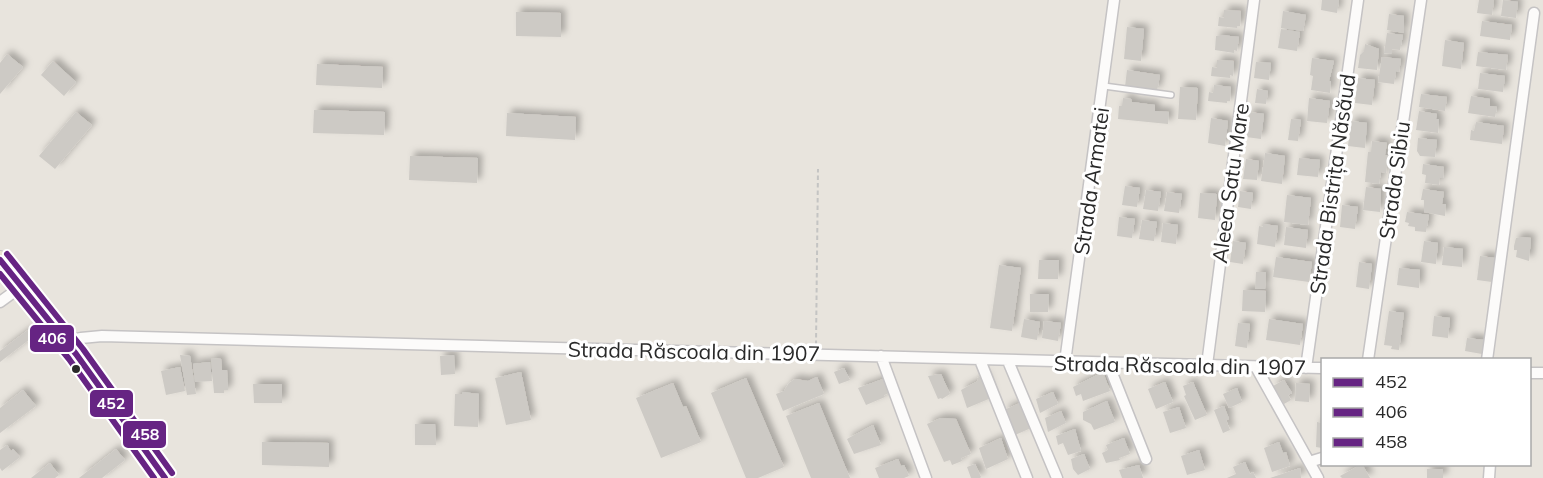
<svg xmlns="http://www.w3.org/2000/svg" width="1543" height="478" font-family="Mulish,sans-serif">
	<defs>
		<filter id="shadow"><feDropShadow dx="4.5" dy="-4.5" stdDeviation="3" flood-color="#0004"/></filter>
	</defs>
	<rect width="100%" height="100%" fill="#e8e4dd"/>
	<path fill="#cdcac5" filter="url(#shadow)" d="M1322,0H1339L1337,13L1321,10Z
		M1479,0H1494L1492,15L1477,13Z
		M1503,0L1518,2L1516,18L1501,16Z
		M1224,10L1241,11L1240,26H1237V28L1218,26L1219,17L1224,18Z
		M1283,11L1306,15L1303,31L1281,28Z
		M516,12L561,13V37L516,36Z
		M1389,14L1404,16V33L1387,30Z
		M1482,21L1512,25L1510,40L1480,36Z
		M1127,27L1144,29L1141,61L1124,59Z
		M1281,29L1300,32L1297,51L1278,48Z
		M1387,33L1403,35L1400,50L1392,49V54L1384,53Z
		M1221,35L1239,37L1237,51L1234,50V53L1215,50L1216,36Z
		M1445,40L1464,43L1461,69L1442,66Z
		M1365,44L1379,49L1377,70L1358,68L1360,55L1364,51Z
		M1478,52L1508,55L1506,70L1476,66Z
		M7,54L23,67L0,94V63Z
		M1382,57L1401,59L1399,72L1396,71L1394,84L1378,82Z
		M1312,58L1334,61L1329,81H1331L1330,93L1311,90L1313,76L1310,75Z
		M1217,60L1234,61L1233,76L1230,75V78L1211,76L1212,67L1217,68Z
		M53,61L76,82L64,96L41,75Z
		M1256,62L1271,63L1269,80L1254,78Z
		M317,64L383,67L382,88L316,85Z
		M1127,70L1160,75L1157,91L1125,87Z
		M1480,73L1505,76L1503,92L1478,89Z
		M1358,78L1375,80L1372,105L1355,103Z
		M1214,85L1231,87L1230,101H1227V103L1208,101L1209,92L1213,93Z
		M1180,87L1198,88L1196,120L1178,119Z
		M1257,89L1268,91L1266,104L1255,103Z
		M1421,94L1447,97L1445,111L1419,107Z
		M1471,96L1490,99V106L1497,107L1495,117L1468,113Z
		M1123,98L1131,99L1132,102L1155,105V111L1169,112L1168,124L1118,119L1119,106H1122Z
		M1309,98L1330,101L1327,123L1307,121Z
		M314,110L385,112L384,135L313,133Z
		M1419,111L1437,114L1436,119H1439L1438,133L1416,130Z
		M76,112L92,125L55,169L39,156Z
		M1249,112L1264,114L1261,139L1246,137Z
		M507,113L576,117L575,140L506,136Z
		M1211,118L1228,121L1225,146L1208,143Z
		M1291,119L1301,120L1298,141L1288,140Z
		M1351,121L1367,123L1365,148L1348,146Z
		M1476,122L1504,126L1502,144L1470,140L1471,130L1474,131Z
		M1418,138L1437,140L1435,157L1420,156L1417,151Z
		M1372,141L1387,143L1385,155H1388L1386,173L1381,172L1379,184L1365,182L1368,152H1371Z
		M1265,153L1285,156L1282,184L1261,181Z
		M410,156L478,158L477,183L409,180Z
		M1299,158L1320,160L1318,177L1297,175Z
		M1246,159L1259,161L1257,180L1243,179Z
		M1423,164L1444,167L1443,178H1440L1439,185L1425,183L1426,175L1422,174Z
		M1125,186L1140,188L1137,207L1122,205Z
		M1366,187L1381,189L1380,212L1363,210Z
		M1423,189L1444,192L1442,204H1446L1445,216L1424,212V200H1421Z
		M1146,190L1161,192L1158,211L1143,209Z
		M1240,191L1253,193L1251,209L1238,207Z
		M1167,192L1182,194L1179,213L1164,211Z
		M1200,193L1217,194L1215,220L1198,218Z
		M1287,195L1311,198L1308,225L1284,222Z
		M1342,205L1358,207L1355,229L1340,227Z
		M1407,212L1429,215L1426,232L1415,231V227L1408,226L1409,223L1405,222Z
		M1119,217L1135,219L1132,238L1117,236Z
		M1142,220L1157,222L1154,241L1139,239Z
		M1163,223L1178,225L1176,244L1161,242Z
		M1263,224L1278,226L1275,247L1257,244L1259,226L1263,227Z
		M1286,227L1308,230L1306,248L1284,245Z
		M1520,237L1531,238L1529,261L1516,257L1517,250H1514V246L1516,238Z
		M1233,241L1246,243L1243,264L1230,262Z
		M1424,241L1438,243L1436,264L1421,262Z
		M1444,247L1463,249L1462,267L1442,265Z
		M1480,256L1495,258L1492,282L1477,280Z
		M1276,257L1312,262L1309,282L1273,277Z
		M1039,260H1059L1058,279H1038Z
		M1359,262L1372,264L1369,289L1356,287Z
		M999,265L1021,268L1012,331L990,328Z
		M1399,268L1420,270L1419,288L1397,285Z
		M1256,272H1266L1265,289H1255Z
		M1243,290L1266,291L1265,312L1242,311Z
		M1030,294H1049L1048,312H1030Z
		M1389,311L1404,313L1399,350L1391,349L1392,346L1384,345Z
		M1434,316L1450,318L1448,338L1432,336Z
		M1024,319L1040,322L1037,340L1021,337Z
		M1269,319L1303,324L1300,345L1266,340Z
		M1044,321L1061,323L1058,341L1042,338Z
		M1238,323L1250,324L1247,348L1235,346Z
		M28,330L32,335L29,338L30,339L0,362V351Z
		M1467,338L1484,340L1482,354L1465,351Z
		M180,355L190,356L196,394L187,395Z
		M454,355L455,374L441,375L440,356Z
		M211,358L221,359L222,370H227L228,390H224V393H214Z
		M210,362L212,381L195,382L193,364Z
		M180,367L185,391L166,395L161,371Z
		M844,368L850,380L839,384L834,372Z
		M521,372L531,420L506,425L495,378Z
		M1103,372L1110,391L1083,401L1081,394L1076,396L1073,387Z
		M941,374L950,394L942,399L941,398L938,399L928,376Z
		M984,375L991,398L967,408L961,390L978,381L977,378Z
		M817,377L824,394L783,411L776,394L784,391L789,383L795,379L808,381Z
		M746,378L784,467L758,478H746L711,393Z
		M883,379L889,393L884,395L885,397L866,405L858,388Z
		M1284,380L1292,393L1288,395L1291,400L1284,404L1273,386Z
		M1165,382L1173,402L1156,409L1148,389Z
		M1193,382L1207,415L1195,420L1184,396L1186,395L1183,386Z
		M673,383L683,407L686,406L701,442L661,458L636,398Z
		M1296,383L1310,384L1309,402L1295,401Z
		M253,384H282V403H254Z
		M1237,388L1242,402L1229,408L1223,394Z
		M23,390L36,406L0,433V408Z
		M462,392L479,394L478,427L454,426L455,394H462Z
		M1053,392L1058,404L1040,413L1036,399Z
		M1107,401L1115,422L1094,430L1091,424L1083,420V412Z
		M819,403L850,478H811L786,416Z
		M1020,403L1031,428L1015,435L1004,410Z
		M1224,406L1229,419L1226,420L1230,430L1223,433L1214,410Z
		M1179,407L1186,428L1170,433L1163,412Z
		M1061,411L1066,423L1048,432L1045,418Z
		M941,418L956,419L971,454L961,458L962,461L952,465L950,460L944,462L927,424Z
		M1317,422L1322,423V448L1316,447Z
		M415,424H435L436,445H415Z
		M873,425L881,445L854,454L847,439Z
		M1075,429L1081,451L1068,455L1063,443L1058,445L1056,436Z
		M1001,438L1008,459L986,469L979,448Z
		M1124,438L1130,454L1119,458L1120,460L1106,463L1102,453L1108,450L1106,445Z
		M262,442L329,443V467L262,465Z
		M1279,442L1283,453L1286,452L1290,466L1272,472L1264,448Z
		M7,445L11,451L13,449L20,457L2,471L0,468V450Z
		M116,449L125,460L102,478H79Z
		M1199,450L1205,470L1187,475L1181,456Z
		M1084,454L1090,469L1078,475L1073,469L1071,459Z
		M898,459L901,466L904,465L909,476L904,478H879L875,468Z
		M1245,462L1250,474L1253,472L1256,478H1227L1236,474L1233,467Z
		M50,463L59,475L55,478H31Z
		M975,464L981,477L980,478H971L967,467Z
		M1362,464L1370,478H1342L1340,476Z
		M1139,465L1143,478H1122L1119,470Z
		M1300,468L1301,478H1270Z
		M1427,469H1443V478H1427Z"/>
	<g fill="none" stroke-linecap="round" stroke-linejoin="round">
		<g stroke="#c5c3c4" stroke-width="8">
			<path id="service" d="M1104,86L1171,95"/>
		</g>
		<g stroke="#c5c3c4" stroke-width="13">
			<path id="minor" d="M0,302L22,286
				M66,341L81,338L102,336L1322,368
				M881,356L926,478
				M980,360L1027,478
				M1368,360L1421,0
				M1487,360L1534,13
				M1008,361L1057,478
				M1065,362L1114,0
				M1108,363L1146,459
				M1207,365L1254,0
				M1256,367L1318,478
				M1306,368L1358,0
				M1530,373H1543
				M1309,462L1322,458
				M1489,478L1490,464"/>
		</g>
		<g stroke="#c4c3c0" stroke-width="20">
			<path id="primary" d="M0,260L76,354L165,478"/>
		</g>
		<path stroke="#c4c4c3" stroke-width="2" stroke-dasharray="4.5 3" stroke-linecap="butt" d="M816,345L818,169"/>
		<use href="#service" stroke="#fcfbfa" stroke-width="5"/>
		<use href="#minor" stroke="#fcfbfa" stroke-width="10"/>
		<use href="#primary" stroke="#e8e2d0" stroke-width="18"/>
		<g stroke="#fff" stroke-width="10">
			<path id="bus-1" d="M0,260L76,354L165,478"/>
		</g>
		<g stroke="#fff" stroke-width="10">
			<path id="bus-2" d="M0,274L69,359L154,478"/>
		</g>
		<g stroke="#fff" stroke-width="10">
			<path id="bus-3" d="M7,254L83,349L172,473"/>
		</g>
		<use href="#bus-1" stroke="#662483" stroke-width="6"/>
		<use href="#bus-2" stroke="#662483" stroke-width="6"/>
		<use href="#bus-3" stroke="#662483" stroke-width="6"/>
	</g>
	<circle fill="#292929" stroke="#fff" stroke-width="2" cx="76" cy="369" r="5"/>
	<g text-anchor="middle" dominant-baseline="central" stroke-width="6" stroke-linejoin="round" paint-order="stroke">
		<g font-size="21" fill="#292929" stroke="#fff">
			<text transform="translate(1394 180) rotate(-82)">Strada Sibiu</text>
			<text transform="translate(1091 181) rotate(-82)">Strada Armatei</text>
			<text transform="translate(1230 183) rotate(-82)">Aleea Satu Mare</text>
			<text transform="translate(1332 184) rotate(-82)">Strada Bistrița Năsăud</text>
			<text transform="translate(694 351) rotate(1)">Strada Răscoala din 1907</text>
			<text transform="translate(1180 365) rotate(1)">Strada Răscoala din 1907</text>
		</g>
	</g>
	<g stroke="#fff" stroke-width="2">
		<rect x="29" y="324" width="46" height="29" rx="6" fill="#662483"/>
		<rect x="89" y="389" width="45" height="29" rx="6" fill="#662483"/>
		<rect x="122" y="420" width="45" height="29" rx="6" fill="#662483"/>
	</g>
	<g font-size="16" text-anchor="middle" font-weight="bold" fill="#fff">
		<text x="52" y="344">406</text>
		<text x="111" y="409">452</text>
		<text x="145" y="440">458</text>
	</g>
	<rect x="1321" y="358" width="210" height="108" fill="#ffffff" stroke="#a9a9a9" stroke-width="1.5"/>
	<rect x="1333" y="378" width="30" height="9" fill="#662483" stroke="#a9a9a9" stroke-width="1.5"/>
	<text x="1375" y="388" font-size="18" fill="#292929">452</text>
	<rect x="1333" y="408" width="30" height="9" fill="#662483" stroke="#a9a9a9" stroke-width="1.5"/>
	<text x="1375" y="418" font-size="18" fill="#292929">406</text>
	<rect x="1333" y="438" width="30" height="9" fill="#662483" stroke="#a9a9a9" stroke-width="1.5"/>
	<text x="1375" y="448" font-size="18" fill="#292929">458</text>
</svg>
